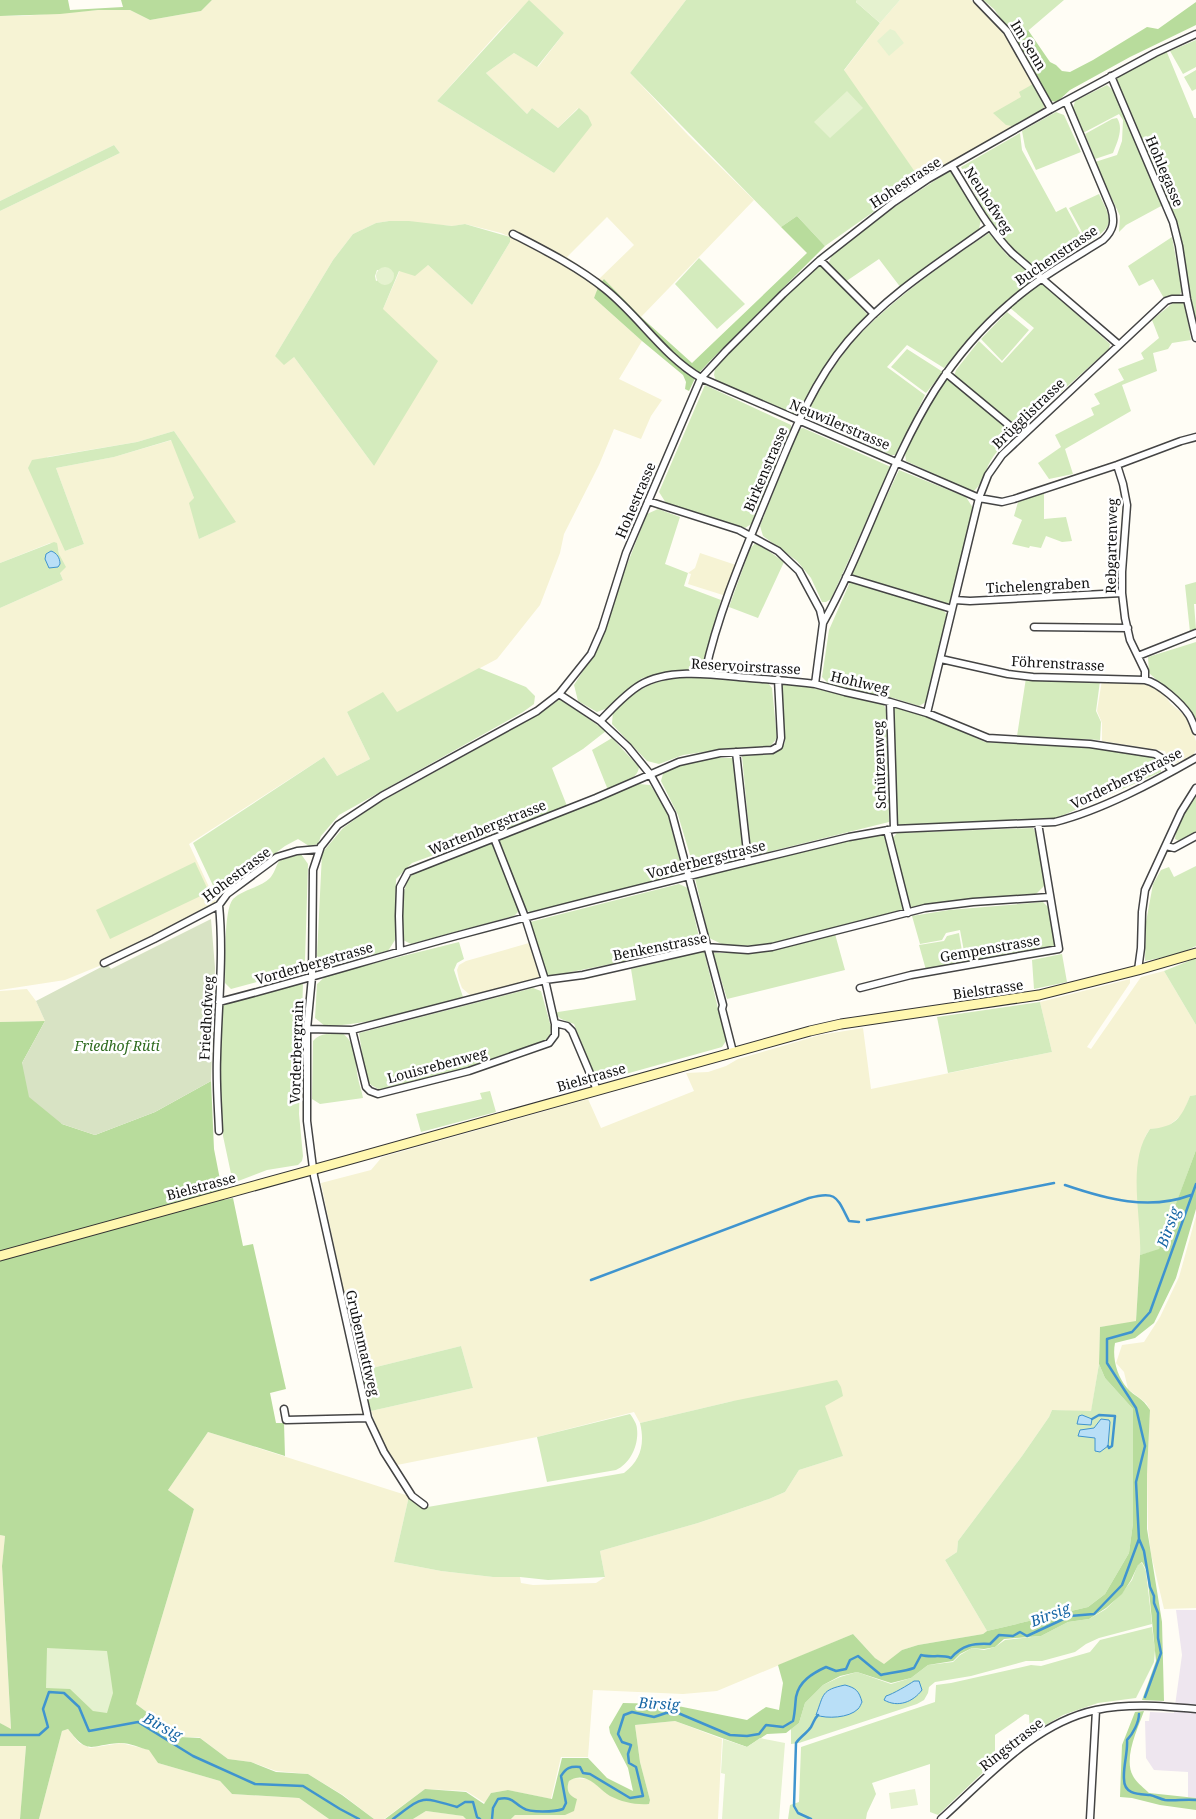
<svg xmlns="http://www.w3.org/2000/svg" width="1196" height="1819" font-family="'Noto Serif',serif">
	<rect width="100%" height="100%" fill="#fffdf5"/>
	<path fill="#eee6ef" d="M1176,1610H1196V1798L1188,1797V1772L1154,1770L1146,1758L1145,1721H1149L1150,1712L1174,1713L1182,1655Z"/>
	<path fill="#f6f3d4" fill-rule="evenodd" d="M212,0H686L630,73L688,135L754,200L641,317L604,279L594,298L642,341L619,379L662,400L651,416L641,439L614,429L599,465L564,534L560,553L540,605L497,659L396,713L347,712L370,759L337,776L324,757L189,844L217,904L104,964L65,980L0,990V608L63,580L60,573L59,551L50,543L0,563V211L120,153L114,145L0,201V16H22L98,10H130L150,20L201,11ZM529,1L564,33L538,67L514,53L486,73L527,114L532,108L558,128L578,108L554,173L437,101L501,29ZM607,217L634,245L599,279L567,257ZM389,221L453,226L465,224L501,233L510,237V242L472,305L428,265L400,270L383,309L374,466L294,357L275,356L333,260L353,234L376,223ZM174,431L235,522L199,539L194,498L172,440L114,457L56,468L84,544L65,551L47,457L137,442Z
		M900,0H971L1007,31L1051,109L920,179L843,72L880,23Z
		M700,553L736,565L726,596L688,584L691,574L688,573L695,568Z
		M1102,680L1142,683L1162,692L1171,704L1188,718L1196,741V750L1193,755L1176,763L1169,762L1165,751L1102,741V723L1097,711Z
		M529,943L540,979L470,995L462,988L459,980L457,970L459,965L466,961Z
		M1164,971L1196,1025V1095L1190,1096L1183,1114L1166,1128L1150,1129L1146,1135L1143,1144L1137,1179L1141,1236L1136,1322L1100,1327L1099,1364L1091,1412L1052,1410L1049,1417L1022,1456L958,1541L957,1552L945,1560L987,1631L983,1634L918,1645L902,1650L884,1665L875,1658L853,1634L717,1691L683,1694L593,1690L588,1757H561L551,1799L508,1790L491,1793L485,1803L466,1791L425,1789L384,1819H374L343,1795L308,1774L276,1771L251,1762L228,1759L199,1737H180L136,1704L194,1509L168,1490L208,1432L409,1496L394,1562L441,1571L493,1577H520L521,1583L533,1585L596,1583L605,1577L600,1551L698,1523L769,1499L785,1492L799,1470L843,1456L733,1401L640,1423L634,1412L537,1437L397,1465L381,1439L371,1411L473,1388L461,1346L360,1371L321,1183L371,1170L382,1157L588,1099L601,1128L694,1091L686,1073L708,1072L726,1066L738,1059L820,1035L863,1028L871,1089L1052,1052L1040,1002L1130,979V983L1087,1047L1091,1049L1141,977Z
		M27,989L36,1001L45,1021L0,1022V991Z
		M1196,1216V1608L1164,1609L1151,1554L1148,1529L1147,1474L1150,1410L1146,1403L1128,1389L1124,1372L1116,1363L1122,1345L1144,1342L1160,1317L1179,1277Z
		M0,1535L5,1536L2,1567L11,1730L0,1723Z
		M675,1721L722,1739L718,1819H511L515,1815H528L570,1796L567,1790L568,1784L569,1781L574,1778L589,1779L610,1795L650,1800L640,1762L635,1725Z
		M68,1729L79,1743L90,1748L121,1743L150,1750L158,1763L220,1781L232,1794L299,1798L329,1819H39L62,1731Z
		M0,1746H26L20,1819H0Z
		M426,1811L464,1816L466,1819H413Z"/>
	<path fill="#d4ebbd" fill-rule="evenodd" d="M529,0L564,33L537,67L514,53L486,73L527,114L532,108L558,128L579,108L588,116L592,125L554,173L437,101Z
		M686,0H857L856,2L880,23L844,70L920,179L825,246L797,216L781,227L630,73Z
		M983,0H1064L1016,41L994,9Z
		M1196,40V67L1183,74L1170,51Z
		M1166,50L1194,118H1196V325L1190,299L1184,253L1178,224L1115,78Z
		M1196,70V89L1192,91L1184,77Z
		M1033,84L1045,101L1043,109L1012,126L1006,125L993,113L1021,97L1019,92Z
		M1107,85L1116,93L1163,205L1126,225L1119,232L1120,216L1095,162L1117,155L1122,141L1123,120L1119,114L1083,133L1073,108L1075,101Z
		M1056,112L1064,115L1081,152L1036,170L1025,147L1022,131Z
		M1117,118C1124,128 1117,143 1113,153L1095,159L1085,134L1112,119Z
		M1020,133L1022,150L1056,212L1066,207L1086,244L1046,269L1032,267L1008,246L993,229L961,167Z
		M114,145L120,153L0,211V201Z
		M951,170L981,219L979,229L901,288L879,259L845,282L831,268L829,262L832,255L893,208Z
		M1099,194C1112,221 1116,225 1088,243L1069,208Z
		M389,221H409L452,226L465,224L510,237V242L472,305L428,265L415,276L399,271L383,309L438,361L374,466L294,357L284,365L275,356L333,260L353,234L376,223ZM377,270L394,273L376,281L375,276Z
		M989,233L1007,255L1035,277L968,339L944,368L907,345L887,367L925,395L898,451L895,455H891L806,417C805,404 818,390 825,380C835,366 845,350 857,337C896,297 942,264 989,233Z
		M1172,237L1182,291L1179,296L1165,300L1153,279L1139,286L1128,266Z
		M699,258L745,304L717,329L675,284Z
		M820,264L868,315L835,352L814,384L800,412L797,414H793L716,381L714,375L715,369L732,348Z
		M1041,282L1110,344L1109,349L1022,427H1015L954,376L956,370L979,341L1002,363L1034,328L1009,307Z
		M1174,302L1185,303L1191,340L1172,343L1168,349L1153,353L1157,371L1122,385L1131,411L1065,449L1073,474L1049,479L1038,463L1061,447L1055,435L1094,415L1091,408L1100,404L1094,394L1124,380L1118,369L1144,359L1141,353L1159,338L1152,320Z
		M1007,312L1029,330L1002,361L981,339Z
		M907,349L943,372L926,393L891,367Z
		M946,377L1011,432C1008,443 999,448 993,457C985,468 984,483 973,492L906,461L905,453L924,412Z
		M705,385L791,425V430L753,523L745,528L666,503L659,492Z
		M803,428L891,467L831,599L826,602H822L811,578L797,561L763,536L760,526L797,433L799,429Z
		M174,431L236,522L199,539L189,503L194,498L171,440L114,457L56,468L84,544L65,551L28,468L32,460L137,442Z
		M899,470L966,497L973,508L949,605L853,576L852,570Z
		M1044,493V519L1066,517L1072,541L1062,542L1046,536L1041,548L1030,546L1029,548L1012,544L1022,520L1014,516L1018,502Z
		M658,509L680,517L665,564L688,573L684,586L721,600L702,668L642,678L608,708L597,712L578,701L574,685L597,649L619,585L647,514Z
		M54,542L57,543L59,554L66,567L60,573L63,580L0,608V563Z
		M756,542L784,562L758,618L729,607L750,549Z
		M850,582L943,610L948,616L926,702L919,706L893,698L831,686L822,677L829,630Z
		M1196,582V604H1194L1196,629L1190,632L1185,585Z
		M1196,642V724L1190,710L1149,673L1148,657Z
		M479,668L526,687L535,696L534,704L523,712L339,815L321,836L318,844L309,846L298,839L285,846L222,893L217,894L193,843L324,757L337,776L370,759L347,712L383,692L397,712Z
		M697,676L768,683L772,688L777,738L769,748L723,749L683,755L659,764L647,761L612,724L613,711C645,683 655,680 697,676Z
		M1026,678L1100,681L1096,711L1101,722L1100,740L1017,736Z
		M780,682C815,687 848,697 883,703L887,712L889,822L760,854L751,852L742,756L773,754L785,743Z
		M560,699L606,731L583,749L552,768L567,806L412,863L396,879L395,940L388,951L330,966L317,956L322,853L343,828L375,805L538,715Z
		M893,706L932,718L985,742L1084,747L1151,756L1161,760V772L1057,818L896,826Z
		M612,738L639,767C638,780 619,784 608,790L592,750Z
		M712,758H734L744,853L739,860L700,869L693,865L678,815L661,781L664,770L680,764Z
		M639,784L650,785L658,796L664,800L681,865L678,876L532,913L524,909L499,840Z
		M1196,792V832L1179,841L1175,839C1176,822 1188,806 1196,792Z
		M1033,828L1036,833L1045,885L1035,895L957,900L910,909L892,839L897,833Z
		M884,832L905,909L763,946L724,945L709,938L695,878Z
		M493,841L519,908L518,912L514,916L411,944L403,940C403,919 398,885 415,872Z
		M301,854L308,864L305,960L301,970L231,989L225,983C226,965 223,911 233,899C243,889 260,888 270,878C274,874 276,866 279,861Z
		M195,862L209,892L110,939L96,910Z
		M1196,866V946L1179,954L1145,961L1146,922L1153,884L1161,870L1169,867L1174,877Z
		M679,884L688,888L699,937L694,944L676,951L546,977L530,922Z
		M1043,902L1049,908L1056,946L966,962L960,930L946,933L942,940L920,944L912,916L949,910Z
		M959,933L964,963L926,970L919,945L944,941L947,936Z
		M835,934L845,970L727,999L713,953H750L772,950Z
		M459,942L464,959L457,963L454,970L463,997C418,1009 372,1025 325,1026L315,1018L317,984L327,975Z
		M704,951L726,1041L722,1047L597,1082L574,1024L561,1019L555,1014L558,1012L636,1000L631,969Z
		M1062,954L1067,982L1034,989L1032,960Z
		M1196,958V1025L1164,971Z
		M303,983L299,1114L303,1156L302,1161L298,1165L267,1170L233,1183L223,1136L220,1074L222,1004Z
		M533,988L541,991L551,1027L550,1035L543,1043L475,1066L382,1091L371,1085L366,1079L359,1033Z
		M1040,1002L1052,1052L948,1073L937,1017Z
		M342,1033C357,1043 355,1063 358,1078C359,1085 362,1091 363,1098L320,1104L312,1099L313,1041C321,1032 331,1034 342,1033Z
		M490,1091L496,1112L421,1132L416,1114L482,1099L480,1093Z
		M1196,1095V1150L1159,1250L1140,1255C1142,1216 1126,1163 1150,1129C1176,1127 1181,1118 1190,1096Z
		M461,1346L473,1388L371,1411L360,1371Z
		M1099,1364L1105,1378L1133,1409V1523L1129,1553L1105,1594L1088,1607L987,1631L945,1560L957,1552L958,1541L1022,1456L1049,1417L1052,1410L1091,1411Z
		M837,1380L841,1387L843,1396L825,1406L843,1456L799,1470L785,1492L769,1499L698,1523L600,1551L605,1577L548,1580L520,1577H493L441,1571L394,1562L409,1496L422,1508L624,1473C641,1460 645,1444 640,1423L733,1401Z
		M630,1414C633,1418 637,1424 637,1429C639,1445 630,1464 616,1470L547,1482L537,1437Z
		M1142,1563L1146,1571L1152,1624L1099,1638L1086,1644L1075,1652L1042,1661H1026L971,1676L935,1682L929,1687L928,1693L924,1700L917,1704L799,1743L791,1744V1729L799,1723L805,1703L823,1685L840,1677L857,1672L891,1684L911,1678L928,1665L953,1662L960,1655L972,1648L984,1650L995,1647L1005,1640L1041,1636L1068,1622L1089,1619L1106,1609L1122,1593L1132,1580L1138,1564Z
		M1152,1627L1155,1650L1154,1662L1136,1698L1098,1703L1063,1715L1030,1734L1029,1715L1025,1714L995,1735V1761L938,1815L930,1812V1764L872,1783L876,1794L867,1813L866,1819H788L790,1805L799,1802L801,1747L935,1702L936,1685L951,1683L1031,1665L1041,1666L1090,1652L1100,1640Z"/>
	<path fill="#b8dc9c" d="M0,0H68L70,10L123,7L121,0H212L201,11L150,20L130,10H98L60,14L0,16Z
		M1196,2V25L1130,57L1070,90L1057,102L1051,101L1016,41L1028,30L1050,62L1056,65L1062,71L1070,72L1093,60L1147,27L1158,29Z
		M797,216L825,246L710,361L696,376L689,391L685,389L686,382L683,375L642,341L594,298L599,285L604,279L641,317L692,363L807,253L781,227Z
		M45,1021L22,1063L62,1124L95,1135L155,1112L211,1081L214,1149L224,1200L233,1198L243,1246L253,1244L286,1389L270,1393L276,1423H284L285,1456L208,1432L168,1490L194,1509L136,1704L180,1737L200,1738L228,1759L251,1762L276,1772L308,1774L342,1795L374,1819H329L299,1798L232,1794L220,1781L158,1763L149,1750C140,1748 128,1742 119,1743C89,1745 89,1756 68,1729L62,1731L39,1819H20L26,1746H0V1723L11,1729L2,1566L5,1536L0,1535V1022Z
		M1196,1150V1209L1176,1278L1154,1323L1135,1338L1115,1343C1112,1358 1117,1376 1127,1388C1135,1397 1142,1397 1150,1410L1147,1474V1529L1162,1622L1164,1701L1142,1700L1156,1661L1147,1571L1142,1562L1138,1565L1131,1580L1122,1594L1106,1608L1089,1619L1068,1622L1041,1636L1004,1639L995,1647L984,1649L972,1648L960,1654L953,1661L928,1665L911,1678L891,1683L857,1672L840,1676L823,1685L805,1703L799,1723L786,1733L767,1734L747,1747L675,1721L635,1725L640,1762L650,1800L649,1804C635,1805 622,1802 610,1796C597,1788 587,1770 569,1781C566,1790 568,1795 577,1799L574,1811L565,1815H515L511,1819H466L463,1816L426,1811L413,1819H385L425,1789L466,1792L484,1804L491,1793L508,1790L552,1799L562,1758H588L607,1778L633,1791L628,1768L610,1733L609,1727L623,1703L668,1704L747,1720L766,1707L779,1710L783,1683L778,1665L853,1634L875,1658L884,1664L902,1650L918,1645L983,1634L987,1631L1088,1607L1105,1594L1129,1553L1133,1523V1409L1105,1378L1099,1364L1100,1327L1136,1321L1140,1255L1159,1249Z
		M1144,1711C1138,1728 1123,1758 1133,1776C1136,1782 1144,1788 1149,1793L1196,1798V1810L1160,1805L1132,1798L1120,1797L1122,1745L1135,1712Z"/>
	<path fill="#d8e3c4" d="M211,919L215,968L211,1081L155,1112L95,1135L62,1124L29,1097L22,1063L45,1021L36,1001L107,964L111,969Z"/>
	<path fill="#e5f2cf" d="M857,0H900L880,23L856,2Z
		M890,29L895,31L904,43L889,56L877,41Z
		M847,91L863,108L830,138L814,122Z
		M376 276a9 9 0 1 1 18 0a9 9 0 1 1-18 0Z
		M47,1648L107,1651L113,1693L107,1713L93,1711L70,1689L46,1688Z
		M760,1738L785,1743L779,1819H722L725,1774L721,1773L723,1739L747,1747Z
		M915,1789L918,1805L891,1809L889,1793Z"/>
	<path fill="#b9dff7" stroke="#3f94cf" d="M51,551C57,553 60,558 60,564L58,567L49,568L45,559L46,554Z
		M1082,1415L1092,1419L1091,1425L1077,1424L1079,1416Z
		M1101,1419L1109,1420L1110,1422L1108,1446L1100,1452L1095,1451V1438L1078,1436L1080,1430L1094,1428Z
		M914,1681H919L922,1690C913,1702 898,1708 884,1700L886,1696C893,1694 908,1685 914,1681Z
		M845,1685C856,1688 859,1691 862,1702C861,1704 860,1707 858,1709C849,1718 827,1719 816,1715C824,1694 821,1690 845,1685Z"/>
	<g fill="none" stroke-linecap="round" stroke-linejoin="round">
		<path stroke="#3f94cf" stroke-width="2.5" d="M1065,1185C1106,1199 1149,1211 1191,1195
			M867,1220L1054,1183
			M591,1280L809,1198C837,1190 837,1198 849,1221L859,1222
			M1092,1419L1099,1415L1115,1416L1112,1446L1109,1448L1108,1446
			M1139,1539L1144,1551L1150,1587L1154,1596V1603L1158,1613V1638L1161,1653L1145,1697
			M1139,1714C1139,1722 1133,1734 1127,1740C1128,1753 1123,1766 1124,1779C1124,1795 1139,1794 1150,1795C1155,1796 1160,1799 1165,1800C1175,1801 1185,1799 1196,1800
			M0,1735H39L48,1727L43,1709L49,1692L64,1693L79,1707L89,1731L138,1722L193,1756L255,1784L303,1786L340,1809L359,1819
			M393,1819C424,1796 419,1796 457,1807L465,1802H473L477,1817L480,1819
			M492,1819L493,1808L498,1799C513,1796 513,1803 523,1808C530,1813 555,1812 563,1809L566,1803L561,1776C566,1768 570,1766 580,1767L583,1773L590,1774L630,1798L643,1796L636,1767L629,1763L628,1754L631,1745L622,1742L618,1734L624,1715L632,1712L654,1717L666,1713H678L730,1735L747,1736L759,1734L766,1725L783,1727L793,1721C795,1713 795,1706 796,1697C799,1681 813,1673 826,1667L836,1671L846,1669L850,1660L858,1656L881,1675C892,1672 903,1672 914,1668L921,1655C931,1658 941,1654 951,1658C962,1645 974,1643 990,1644L999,1635L1013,1636L1020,1632L1027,1636L1070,1616L1094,1614L1122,1585L1139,1539L1136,1482L1145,1446L1136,1408L1107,1363V1339L1132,1332L1150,1312L1196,1184
			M811,1819L798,1813L794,1806L796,1743C800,1737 807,1733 811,1727C814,1722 814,1719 818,1715"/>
		<g stroke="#444" stroke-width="9">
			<path id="street" d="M977,0L1007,31L1051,109
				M1111,76L1173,222L1179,246L1187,299L1196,338
				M952,166C971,196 987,228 1012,253L1118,344
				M513,234C544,250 578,267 605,289C639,316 663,356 701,378L979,498L1002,502L1014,499L1117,465L1181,441L1196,437
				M820,260L874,314
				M946,373L1022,436
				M1117,465L1123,484L1127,505L1122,572V593L1125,618L1130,640L1145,671V680C1159,683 1181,703 1189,715C1192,720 1194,726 1196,731
				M648,501L739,530L778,551L799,571L820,610L823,623L815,684L845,692L890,702L927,713L988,738L1090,744L1155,754L1163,759L1172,771
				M846,577L952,609
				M955,600L970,601L1122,593
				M823,623C865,548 889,463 935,390C955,359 981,328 1009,304C1038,278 1071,260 1103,240C1114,230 1115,221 1111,208L1066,101
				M1034,627L1128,628
				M1138,656L1196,633
				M941,659L1008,674L1033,677L1145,680
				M705,673C718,613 743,555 766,499C789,444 809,387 848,341C887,295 940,262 989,227
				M559,694L600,721L628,747L650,774L672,814L723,1005L722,1009L733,1052
				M890,702L894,829
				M927,713L979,498L988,475L1002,455L1166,301L1172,299H1187
				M600,721C613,708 625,694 640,685C670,667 717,675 750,678C772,680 794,681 815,684
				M736,752L748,861
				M887,830L908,913
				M321,846L313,870L312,977L307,1029V1121L314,1176L368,1418L384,1452L412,1496L424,1505
				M1166,846L1174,848L1196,836
				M400,951L399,916L400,887L408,872L596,798L679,762L720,753L772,750L779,746L781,738L778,679
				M104,963L154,939L219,905L227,894L277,857L297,851L319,849L338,825L382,796L537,711L559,694L591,654L602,629L626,553L701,378L726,351L783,294L820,260L894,202L928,179L1051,109L1155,53L1196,34
				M1138,970L1141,948L1142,912L1145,890L1181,812L1196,788
				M860,988L911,975L1059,949L1038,823
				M219,1002C302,981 384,955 467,933C593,899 721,868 849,837L894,829L1055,822C1102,810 1154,782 1196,758
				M555,1023L567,1026L572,1031L597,1090
				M307,1029L352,1030L545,980L583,975L706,947L748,950L772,947L925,908L973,902L1049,897
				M352,1030L366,1087L370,1091L378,1094L469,1071L549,1043L555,1035V1024L545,980L525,917L494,838
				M219,1131C218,1107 216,1083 217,1058C218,1007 224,957 219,905
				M284,1409L286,1420L368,1418
				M941,1819C987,1778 1034,1723 1096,1710C1129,1703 1163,1706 1196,1709
				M1090,1819L1096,1710"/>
		</g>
		<g stroke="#333" stroke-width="11">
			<path id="secondary" d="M0,1256L348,1160L810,1031L841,1024L1039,995L1138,970L1196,953"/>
		</g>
		<use href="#street" stroke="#fff" stroke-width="6"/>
		<use href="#secondary" stroke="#fff7b0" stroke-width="9"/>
	</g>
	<g text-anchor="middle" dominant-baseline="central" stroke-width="5" stroke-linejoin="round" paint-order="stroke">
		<g font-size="14" fill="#111" stroke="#fff">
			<text transform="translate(1029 45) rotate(59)">Im Senn</text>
			<text transform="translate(1165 171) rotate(67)">Hohlegasse</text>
			<text transform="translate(905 182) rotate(-33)">Hohestrasse</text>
			<text transform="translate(989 200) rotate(57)">Neuhofweg</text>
			<text transform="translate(1056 255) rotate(-34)">Buchenstrasse</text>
			<text transform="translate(1028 413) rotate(-44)">Brügglistrasse</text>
			<text transform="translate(840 424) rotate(23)">Neuwilerstrasse</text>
			<text transform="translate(765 469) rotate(-67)">Birkenstrasse</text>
			<text transform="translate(635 500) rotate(-67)">Hohestrasse</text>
			<text transform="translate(1111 546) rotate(-89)">Rebgartenweg</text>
			<text transform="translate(1038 585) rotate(-3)">Tichelengraben</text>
			<text transform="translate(1058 663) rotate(3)">Föhrenstrasse</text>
			<text transform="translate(746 666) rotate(3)">Reservoirstrasse</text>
			<text transform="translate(860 682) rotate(13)">Hohlweg</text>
			<text transform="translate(879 765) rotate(-92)">Schützenweg</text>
			<text transform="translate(1126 778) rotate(-26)">Vorderbergstrasse</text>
			<text transform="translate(487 827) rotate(-22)">Wartenbergstrasse</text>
			<text transform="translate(706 859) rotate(-14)">Vorderbergstrasse</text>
			<text transform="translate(236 874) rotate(-37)">Hohestrasse</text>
			<text transform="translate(660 946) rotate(-11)">Benkenstrasse</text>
			<text transform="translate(990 948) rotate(-10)">Gempenstrasse</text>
			<text transform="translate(314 963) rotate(-16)">Vorderbergstrasse</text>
			<text transform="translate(988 989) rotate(-8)">Bielstrasse</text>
			<text transform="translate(206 1018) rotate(-87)">Friedhofweg</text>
			<text transform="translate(296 1052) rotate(-88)">Vorderbergrain</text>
			<text transform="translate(437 1065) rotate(-15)">Louisrebenweg</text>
			<text transform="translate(591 1077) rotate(-16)">Bielstrasse</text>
			<text transform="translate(201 1186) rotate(-15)">Bielstrasse</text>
			<text transform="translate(363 1343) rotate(77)">Grubenmattweg</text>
			<text transform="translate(1011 1744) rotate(-38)">Ringstrasse</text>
		</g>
		<g font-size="14" font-style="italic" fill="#2e6b1f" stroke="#fff">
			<text x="117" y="1045">Friedhof Rüti</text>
		</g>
		<g font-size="15" font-style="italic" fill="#1766a5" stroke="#fff">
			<text transform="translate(1168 1227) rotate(-70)">Birsig</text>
			<text transform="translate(1050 1614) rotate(-21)">Birsig</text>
			<text transform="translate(659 1703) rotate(3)">Birsig</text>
			<text transform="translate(163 1726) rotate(28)">Birsig</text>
		</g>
	</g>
</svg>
